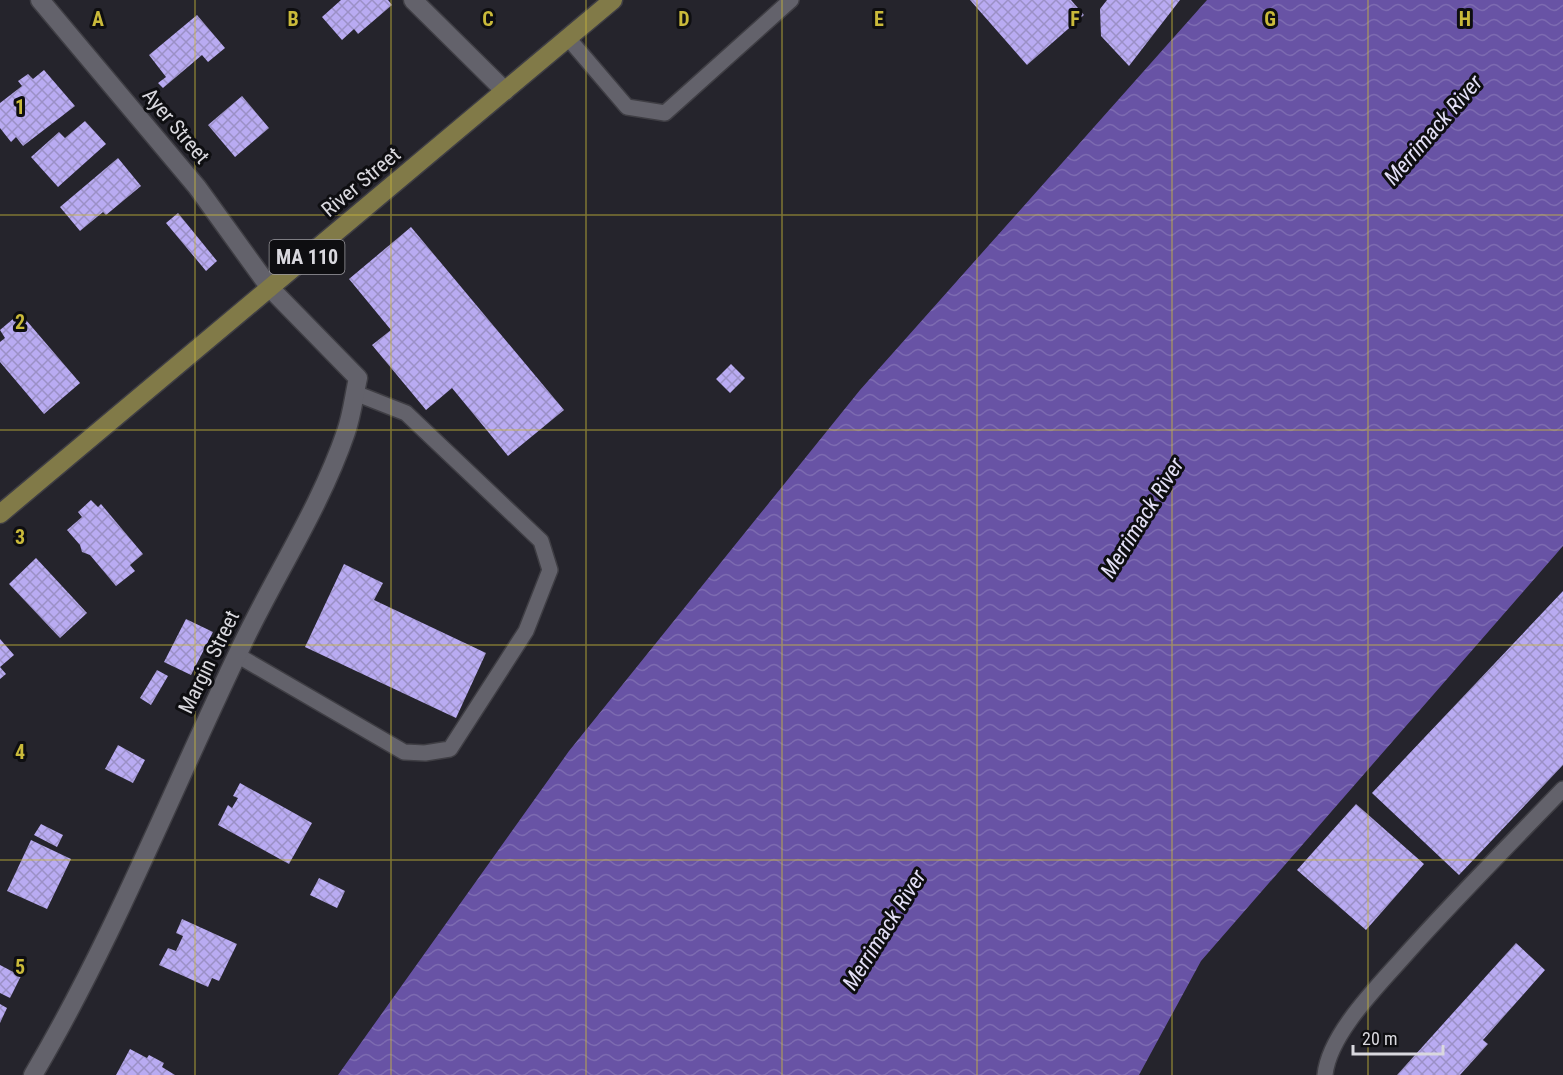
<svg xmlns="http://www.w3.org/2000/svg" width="1563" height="1075" font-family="'Roboto Condensed',sans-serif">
	<defs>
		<pattern id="water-waves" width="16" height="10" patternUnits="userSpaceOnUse" patternTransform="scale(1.5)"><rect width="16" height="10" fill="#6853a5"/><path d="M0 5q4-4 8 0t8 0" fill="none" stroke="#7d6bb1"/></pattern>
		<pattern id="building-cross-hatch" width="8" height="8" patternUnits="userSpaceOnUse" patternTransform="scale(1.5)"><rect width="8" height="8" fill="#b9abf2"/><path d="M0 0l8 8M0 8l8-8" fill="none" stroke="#9b90c6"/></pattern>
	</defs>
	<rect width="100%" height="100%" fill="#25242c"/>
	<path fill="url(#water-waves)" d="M1207,0H1563V546L1201,961L1139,1075H338L569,751L860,390Z"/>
	<path fill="url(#building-cross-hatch)" d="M341,0H388L392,5L358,34L354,29L342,40L322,17Z
		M970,0H1071L1084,15L1027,65Z
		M1107,0H1180L1129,66L1101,36L1100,9Z
		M197,15L225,48L208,62L202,55L163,88L158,83L166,77L149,55Z
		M44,70L75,106L23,146L16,137L11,142L0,128V103L22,86L18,81L28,74L33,79Z
		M242,96L269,128L235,157L208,125Z
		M85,121L106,144L58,187L31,157L59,132L65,138Z
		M118,158L141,186L106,215L103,212L80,231L60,207Z
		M178,213L217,261L206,271L166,223Z
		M411,227L564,410L508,456L452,388L426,410L372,345L391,330L349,279Z
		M20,313L80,383L44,414L0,362V342L5,338L0,330Z
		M731,364L745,378L730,393L716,379Z
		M91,500L98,507L101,504L143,554L130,565L135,571L116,586L90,555L82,552L80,545L67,530L82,517L78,512Z
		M36,558L87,613L60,638L9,584Z
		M344,564L383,583L374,600L486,653L456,718L305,647Z
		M1563,591V765L1459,875L1372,793Z
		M186,619L213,632L191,675L164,662Z
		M0,639L14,655L0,667L6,674L0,679Z
		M157,670L168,676L151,705L140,698Z
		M118,745L145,760L133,783L105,769Z
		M240,783L312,823L289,864L218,825L228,805L232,808L238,798L233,796Z
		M1356,804L1424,864L1366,930L1297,870Z
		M41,824L63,835L57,847L34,835Z
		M31,840L71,859L47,909L7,891Z
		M319,878L345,891L337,908L310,895Z
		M182,919L237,944L219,981L212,978L208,987L159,965L168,948L176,951L183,936L176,933Z
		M1516,943L1545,970L1483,1040L1488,1044L1460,1075H1397Z
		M0,965L21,976L10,998L0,993Z
		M0,1004L7,1008L0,1023Z
		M130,1049L147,1058L149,1055L164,1063L162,1067L175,1075H116Z"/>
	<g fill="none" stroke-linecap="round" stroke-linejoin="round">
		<g stroke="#3f3e44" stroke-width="18">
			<path id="service" d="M568,38L627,107L665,113L791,0
				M237,655L404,752L425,753L450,749L526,631L550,570L541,541L406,413L355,393
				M1325,1075C1329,1033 1381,983 1408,952C1458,896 1511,843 1563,789"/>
		</g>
		<g stroke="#3f3e44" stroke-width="21">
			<path id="minor" d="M413,0L505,91
				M33,1075C114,938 172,790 241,647C275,575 320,508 346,432C352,415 354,396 358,378L270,288L197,187L40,0"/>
		</g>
		<g stroke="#3f3e44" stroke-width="21">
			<path id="primary" d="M0,514L613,0"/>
		</g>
		<use href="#service" stroke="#63626b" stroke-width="15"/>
		<use href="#minor" stroke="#63626b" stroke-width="18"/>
		<use href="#primary" stroke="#817a48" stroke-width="18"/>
	</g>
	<path fill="none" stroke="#caba3a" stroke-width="1.5" stroke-opacity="0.55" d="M195,0V1075M391,0V1075M586,0V1075M782,0V1075M977,0V1075M1172,0V1075M1368,0V1075M0,215H1563M0,430H1563M0,645H1563M0,860H1563"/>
	<g text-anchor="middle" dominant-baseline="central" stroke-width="6" stroke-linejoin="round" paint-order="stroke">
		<rect fill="#0e0e11" stroke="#9c9ba0" stroke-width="1.5" x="269.5" y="240" width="75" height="34" rx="4.5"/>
		<g font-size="20" font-weight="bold" fill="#d9d8de">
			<text x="307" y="257">MA 110</text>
		</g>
		<g font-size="21" fill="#d9d8de" stroke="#0e0e11">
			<text transform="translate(176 126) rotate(50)">Ayer Street</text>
			<text transform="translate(361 182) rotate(-40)">River Street</text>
			<text transform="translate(209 662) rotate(-64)">Margin Street</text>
		</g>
		<g font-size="22" font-style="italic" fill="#e4e0f7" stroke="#0e0e11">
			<text transform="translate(1433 130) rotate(-49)">Merrimack River</text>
			<text transform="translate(1142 518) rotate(-58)">Merrimack River</text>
			<text transform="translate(884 930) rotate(-58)">Merrimack River</text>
		</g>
	</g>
	<g font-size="20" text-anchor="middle" font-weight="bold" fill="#caba3a" stroke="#0e0e11" stroke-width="6" stroke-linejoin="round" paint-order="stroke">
		<text x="98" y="26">A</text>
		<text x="293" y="26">B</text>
		<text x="488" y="26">C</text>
		<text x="684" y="26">D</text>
		<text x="879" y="26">E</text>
		<text x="1075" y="26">F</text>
		<text x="1270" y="26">G</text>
		<text x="1465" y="26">H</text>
		<text x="20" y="114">1</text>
		<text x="20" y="329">2</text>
		<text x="20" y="544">3</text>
		<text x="20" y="759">4</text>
		<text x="20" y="974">5</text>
	</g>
	<path d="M1353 1045v9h90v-9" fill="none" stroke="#d9d8de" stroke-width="3"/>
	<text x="1362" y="1045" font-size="18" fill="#d9d8de" stroke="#0e0e11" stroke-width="4.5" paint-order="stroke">20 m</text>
</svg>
